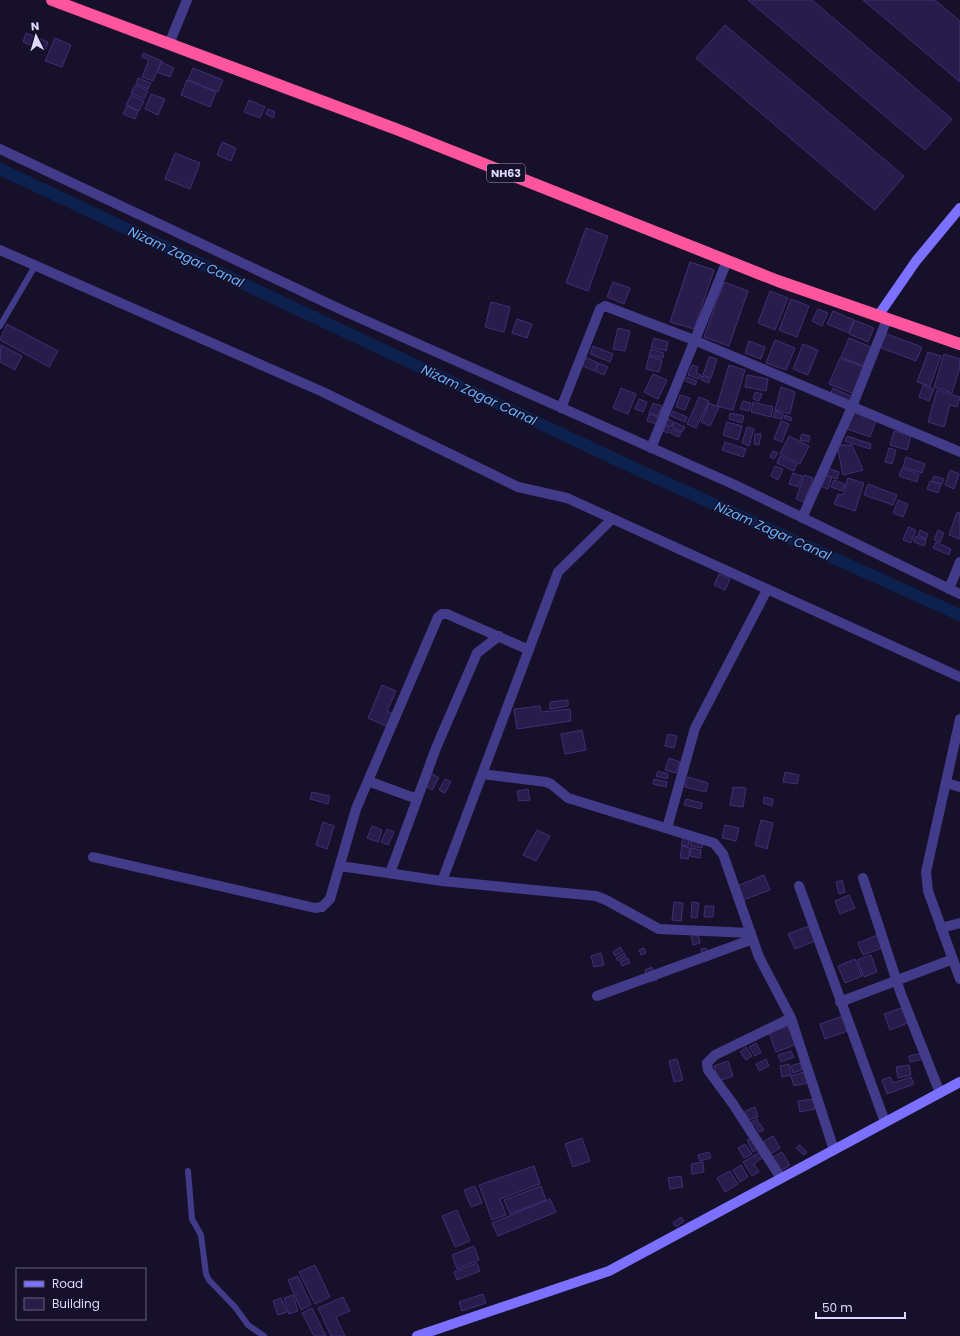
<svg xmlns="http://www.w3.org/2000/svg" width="960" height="1336" font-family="Poppins,sans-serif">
	<rect width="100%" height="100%" fill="#16102a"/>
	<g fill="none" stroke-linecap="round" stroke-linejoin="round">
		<path stroke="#0c214d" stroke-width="12" d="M0,169L634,468L960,615"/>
	</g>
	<path fill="#281c4b" stroke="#402e77" d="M748,0H812L952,119L925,150Z
		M863,0H935L960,21V82Z
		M725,25L904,176L875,210L696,58Z
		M26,33L48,42L45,51L23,42Z
		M55,38L71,45L62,67L45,61Z
		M143,53L162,61L153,81L142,77L149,60L142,57Z
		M161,62L174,68L170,77L157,72Z
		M193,68L223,80L218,92L188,80Z
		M138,78L151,83L148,89L136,84Z
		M187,80L216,92L210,107L181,95Z
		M135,85L148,91L144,99L131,93Z
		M151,94L165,99L158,115L145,109Z
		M131,95L144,101L139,111L126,105Z
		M249,100L265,107L260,118L244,112Z
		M127,106L138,111L135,119L123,114Z
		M268,109L275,112L273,118L266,114Z
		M222,142L236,148L231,161L217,155Z
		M175,153L200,163L190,189L165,179Z
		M586,228L608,236L588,291L566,283Z
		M690,262L714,270L694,329L670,322Z
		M613,282L630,288L624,304L607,297Z
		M724,282L748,291L729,346L704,337Z
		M770,291L788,298L775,330L758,323Z
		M791,299L809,306L797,337L779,330Z
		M491,302L510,307L504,332L485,327Z
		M818,309L828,313L822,326L812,321Z
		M833,311L854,320L849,333L827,324Z
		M517,319L532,324L527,338L512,333Z
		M854,320L874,328L868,342L849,334Z
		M7,324L58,351L49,367L0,340Z
		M618,328L630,331L625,351L613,349Z
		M884,333L922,347L916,361L879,347Z
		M654,338L668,342L666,351L651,347Z
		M849,338L871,347L863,366L841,357Z
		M775,340L795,348L786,370L766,363Z
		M749,341L765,347L761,359L745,353Z
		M803,344L818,350L808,375L793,369Z
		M1,345L22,356L15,370L0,362Z
		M593,346L613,354L610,362L590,354Z
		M651,349L664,353L663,358L649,355Z
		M928,352L941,356L930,386L917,382Z
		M944,354L960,359V367L952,393L934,387Z
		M649,356L662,360L659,372L646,369Z
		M585,357L598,363L594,371L581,365Z
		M709,357L717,359L711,378L703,375Z
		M840,358L864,367L854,394L829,384Z
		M599,363L608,367L604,375L595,371Z
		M692,365L698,367L696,373L701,375L699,379L688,375Z
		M729,365L745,370L733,410L717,406Z
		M653,374L667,380L658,399L644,392Z
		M747,375L768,379L766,391L745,387Z
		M702,376L710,379L709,383L701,380Z
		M687,377L697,381L695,385L685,381Z
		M923,385L934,389L929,401L919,397Z
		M781,387L795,392L790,414L775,410Z
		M621,388L636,394L628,414L613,408Z
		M833,388L855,398L852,404L830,395Z
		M937,390L960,397L957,407L950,405L944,427L928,422Z
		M755,392L762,394L759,401L753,399Z
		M680,395L690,398L685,410L676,407Z
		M699,397L709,401L696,428L687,424Z
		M639,399L647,402L643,412L635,409Z
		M743,401L751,403L749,411L740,409Z
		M753,402L773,407L771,417L751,412Z
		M653,403L662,406L658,416L649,413Z
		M709,403L719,407L710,426L701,422Z
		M854,410L877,418L870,437L847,429Z
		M673,411L687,417L685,422L671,416Z
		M775,411L783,414L782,419L773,417Z
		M730,413L744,416L742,423L729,419Z
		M649,414L659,417L657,424L647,421Z
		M785,415L792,418L791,421L784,418Z
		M668,419L673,422L671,427L665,424Z
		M781,421L789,424L782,442L774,439Z
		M674,422L685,427L682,432L672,427Z
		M727,422L742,426L738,440L723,435Z
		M665,425L670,428L668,433L663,431Z
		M747,427L754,429L749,446L742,443Z
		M672,429L681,433L679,437L670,433Z
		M894,431L911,436L907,450L890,445Z
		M755,434H761L759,445L754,444Z
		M802,434L810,436L809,442L800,440Z
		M789,436L809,446L800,464L780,454Z
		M847,436L871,444L870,449L845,441Z
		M725,442L746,449L743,457L722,450Z
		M837,445H852L863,470L843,475Z
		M889,448L896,450L892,464L885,462Z
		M773,451L778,453L774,459L770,457Z
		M780,456L797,464L794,471L777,463Z
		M906,457L925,464L922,473L903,467Z
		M775,466L783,469L778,480L771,476Z
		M827,468L839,472L837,479L825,475Z
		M902,468L919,474L917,482L899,476Z
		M950,470L959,474L954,489L945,485Z
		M793,473L802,476L798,487L789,484Z
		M804,475L813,478L804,502L796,499Z
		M824,475L832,477L828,489L820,486Z
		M934,476L944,479L942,484L932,481Z
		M848,478L864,483L855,511L834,504L838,494L843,495Z
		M834,480L845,484L842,491L831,487Z
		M930,481L941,485L938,493L927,489Z
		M868,484L897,495L893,505L864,495Z
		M898,500L908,504L903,517L893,513Z
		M957,512L960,513V539L949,535Z
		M908,527L916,530L911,543L903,540Z
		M920,530L928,534L926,539L918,535Z
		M938,530L944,533L940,542L934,540Z
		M916,536L926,540L924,546L914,542Z
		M936,542L951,549L949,555L933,548Z
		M719,574L730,579L725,590L714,585Z
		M382,685L396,691L387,711L394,714L388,727L368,718Z
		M568,700V706L550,709V702Z
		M540,706L541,712L570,709L571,721L517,729L514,709Z
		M582,730L586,750L565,754L561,734Z
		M668,734L677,736L674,748L665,746Z
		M669,758L680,762L676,773L665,770Z
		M658,771L668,774L667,779L656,776Z
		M785,772L799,775L797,784L783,782Z
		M431,773L439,778L432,790L424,785Z
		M688,777L708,783L706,792L685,787Z
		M445,779L451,782L445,793L439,790Z
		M654,779L667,782L666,787L653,784Z
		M733,787L746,788L743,807L730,805Z
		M528,789L530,800L519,801L517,791Z
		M312,792L330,796L328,804L310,799Z
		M764,797L773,799L772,806L763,803Z
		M686,799L702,803L701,809L684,805Z
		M761,820L773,823L767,849L755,845Z
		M323,822L334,826L327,849L316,845Z
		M725,825L739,828L736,841L722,838Z
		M372,826L382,830L378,842L367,838Z
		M387,829L394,832L388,845L381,842Z
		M537,830L550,836L536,861L523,855Z
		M684,834L690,835L688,846L681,845Z
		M692,835L704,838L702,848L690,846Z
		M682,846L690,848L688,859L680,858Z
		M691,848L701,850L700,858L690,856Z
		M764,875L770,890L743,900L737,886Z
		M842,880L845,892L839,894L836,882Z
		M849,895L855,908L840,914L835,901Z
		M674,902L683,903L681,921L672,920Z
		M692,902L699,903L697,918L691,917Z
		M705,906H714L713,917H704Z
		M814,924L820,939L795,949L788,934Z
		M697,929L700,943L693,945L690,931Z
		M880,934L885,947L863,955L858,943Z
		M620,947L623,951L615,956L613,952Z
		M644,948L646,953L641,955L639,950Z
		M706,948L710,960L704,962L701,949Z
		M601,953L604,965L594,967L591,956Z
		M624,953L626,957L618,961L616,958Z
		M871,955L877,972L864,977L857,960Z
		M628,958L630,963L622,966L620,962Z
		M855,959L862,976L845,983L838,966Z
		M652,967L657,980L649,982L645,970Z
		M904,1007L910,1022L890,1030L884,1014Z
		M843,1016L848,1031L825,1039L820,1024Z
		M788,1026L795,1045L776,1052L769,1033Z
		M756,1043L761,1052L755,1056L749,1047Z
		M746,1047L752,1056L746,1060L740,1052Z
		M791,1051L794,1057L781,1062L778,1055Z
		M922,1053L923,1059L910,1062L909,1056Z
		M677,1059L683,1080L674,1082L669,1061Z
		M766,1059L769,1066L759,1071L756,1064Z
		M728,1061L733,1076L719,1081L714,1066Z
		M800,1063L802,1070L793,1073L791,1066Z
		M789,1064L791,1075L782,1077L780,1066Z
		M909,1065L911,1075L898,1078L896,1067Z
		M804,1072L807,1083L794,1086L791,1076Z
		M890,1077L893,1083L911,1077L914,1084L887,1094L882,1080Z
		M813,1099L815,1109L800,1112L798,1101Z
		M755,1107L758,1117L748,1120L745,1111Z
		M757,1119L759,1123L753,1126L751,1122Z
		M760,1124L764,1130L759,1132L756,1127Z
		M773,1136L780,1148L771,1154L763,1142Z
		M582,1138L590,1161L573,1167L565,1144Z
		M752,1138L758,1149L753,1152L747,1140Z
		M745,1144L752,1154L744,1158L738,1148Z
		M800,1145L807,1152L804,1155L796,1148Z
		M709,1152L711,1158L700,1161L698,1155Z
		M760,1152L763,1157L754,1164L759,1172L752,1176L743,1162Z
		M782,1152L790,1165L779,1172L771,1158Z
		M703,1162L704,1172L692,1174L691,1164Z
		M741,1165L748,1177L740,1182L733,1170Z
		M534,1166L540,1184L500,1199L506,1215L492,1220L479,1185Z
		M730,1171L738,1184L725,1192L717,1178Z
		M681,1176L683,1187L670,1189L668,1178Z
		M475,1186L482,1203L471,1207L464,1190Z
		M541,1186L546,1200L510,1214L504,1200Z
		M550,1199L556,1212L498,1236L492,1223Z
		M457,1210L470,1241L455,1247L442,1216Z
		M681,1217L684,1221L676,1227L673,1223Z
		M474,1246L479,1260L457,1269L452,1255Z
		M477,1263L480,1271L457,1280L454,1272Z
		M315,1265L330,1297L315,1304L299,1272Z
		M298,1276L311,1305L301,1310L288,1280Z
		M483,1294L486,1303L462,1311L459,1302Z
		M293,1295L298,1311L289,1314L284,1298Z
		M343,1297L350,1311L336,1317L345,1336H331L318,1308Z
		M281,1298L287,1312L278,1315L273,1301Z
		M312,1308L326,1336H314L302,1313Z"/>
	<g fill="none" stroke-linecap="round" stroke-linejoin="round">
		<path stroke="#423b89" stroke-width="6" d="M0,326L35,266
			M188,1171L192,1219L201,1235L206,1274L209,1280L235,1307L248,1325L264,1336"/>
		<path stroke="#423b89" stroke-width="10" d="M169,44L187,0
			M0,149L344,311L735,485L960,594
			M0,250L323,392L518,487L567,498L960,677
			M561,408L600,309L605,306L694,340L960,452
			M651,448L727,261
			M802,518L852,407L887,319
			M949,589L960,562
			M960,719L926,872L928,891L960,979
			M482,774L546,782L551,784L568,798L714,843L723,854L759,957L791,1018L834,1150
			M368,781L417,799
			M946,783L960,787
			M667,828L695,728L767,590
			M93,857L315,908L322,907L330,899L356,809L438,617L442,614H447L529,650
			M340,866L442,881L596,896L606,900L659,929L751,933
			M390,873L436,748L477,653L499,636
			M863,878L901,994L940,1093
			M442,881L558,572L612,519
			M799,886L885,1122
			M941,928L960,923
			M597,996L753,939
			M840,1002L953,959
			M781,1178L733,1104L708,1070L707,1063L715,1055L791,1018"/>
		<path stroke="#7b70ff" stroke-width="10" d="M878,316L916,261L960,208
			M417,1336L609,1271L960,1082"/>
		<path stroke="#ff549e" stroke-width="12" d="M52,0L396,129L778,281L960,344"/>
	</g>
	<g text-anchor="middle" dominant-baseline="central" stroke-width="3.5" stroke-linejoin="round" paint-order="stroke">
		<rect fill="#16102a" stroke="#a39dbf" stroke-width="1" x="487" y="164" width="38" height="18" rx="3"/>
		<g font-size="11" font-weight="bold" fill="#dfd9ff">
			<text x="506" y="173">NH63</text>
		</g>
		<g font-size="13" font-style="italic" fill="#67b2ff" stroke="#16102a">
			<text transform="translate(186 257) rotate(25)">Nizam Zagar Canal</text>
			<text transform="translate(479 395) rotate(25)">Nizam Zagar Canal</text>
			<text transform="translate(773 531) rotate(24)">Nizam Zagar Canal</text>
		</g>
	</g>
	<rect x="16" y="1268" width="130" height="52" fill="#16102a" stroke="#66607f"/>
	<rect x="24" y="1281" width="20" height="6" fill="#7b70ff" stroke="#66607f"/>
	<text x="52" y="1288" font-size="12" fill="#dfd9ff">Road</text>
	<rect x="24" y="1298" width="20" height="12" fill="#281c4b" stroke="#66607f"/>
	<text x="52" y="1308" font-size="12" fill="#dfd9ff">Building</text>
	<g transform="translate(36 36) rotate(355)" stroke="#16102a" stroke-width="3" paint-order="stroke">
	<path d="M0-3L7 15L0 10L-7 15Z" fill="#dfd9ff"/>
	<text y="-6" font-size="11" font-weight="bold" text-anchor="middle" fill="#dfd9ff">N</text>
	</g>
	<path d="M816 1312v6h89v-6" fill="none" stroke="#dfd9ff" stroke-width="2"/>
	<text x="822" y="1312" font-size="12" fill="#dfd9ff" stroke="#16102a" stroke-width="3" paint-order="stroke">50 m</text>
</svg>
